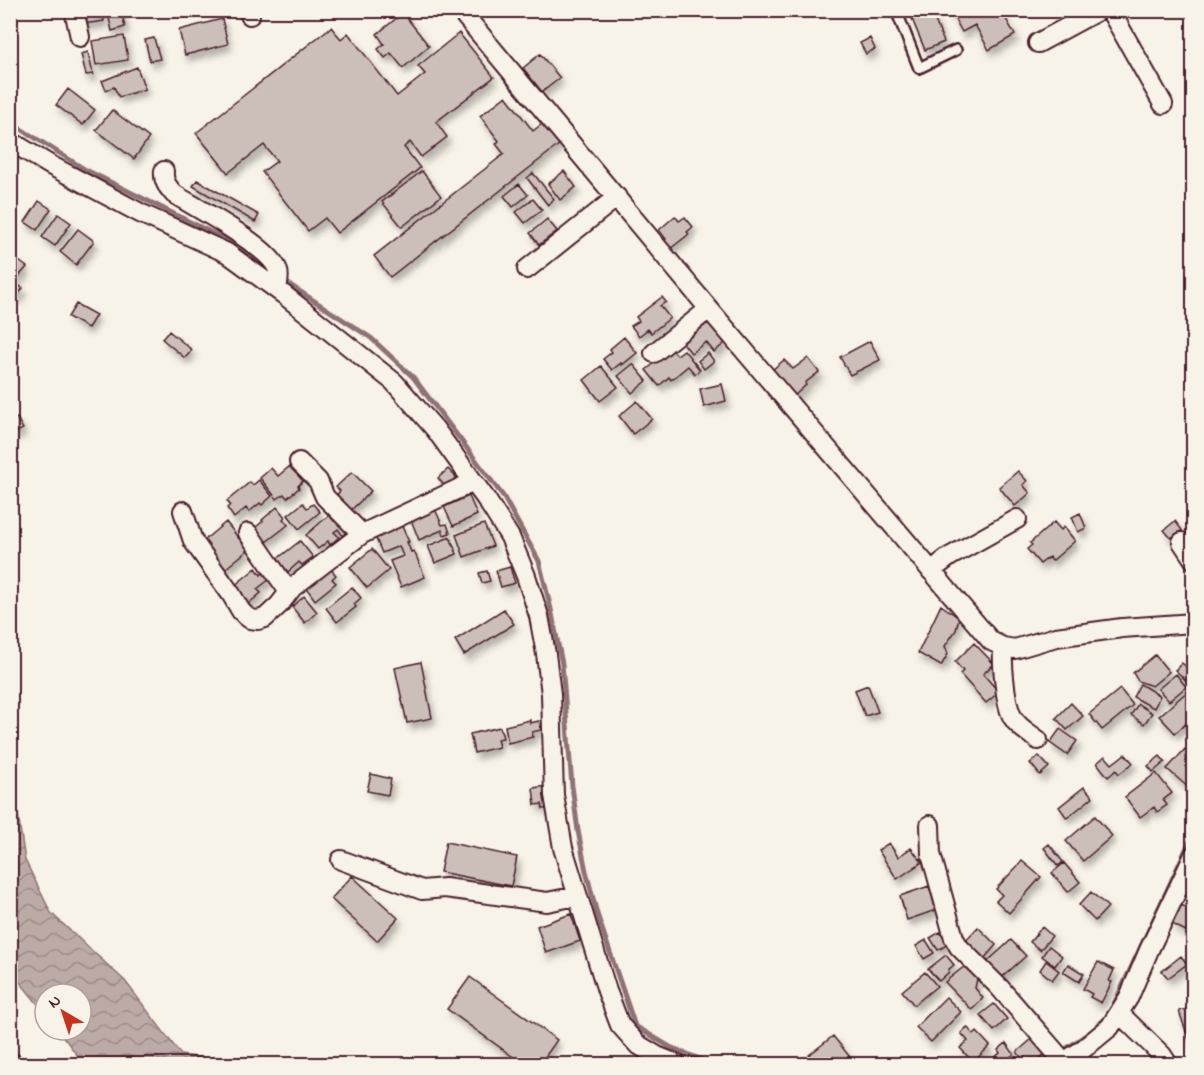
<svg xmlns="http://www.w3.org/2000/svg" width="1204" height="1075" font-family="'Indie Flower',sans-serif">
	<defs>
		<pattern id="water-waves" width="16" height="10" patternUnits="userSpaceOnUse" patternTransform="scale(1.5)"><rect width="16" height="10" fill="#bcaaa7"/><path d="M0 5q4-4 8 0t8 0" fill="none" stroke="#9b8a88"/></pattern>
		<filter id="shadow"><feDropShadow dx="3.5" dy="6" stdDeviation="3" flood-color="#0004"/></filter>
	</defs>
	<rect width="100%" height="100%" fill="#f7f3e8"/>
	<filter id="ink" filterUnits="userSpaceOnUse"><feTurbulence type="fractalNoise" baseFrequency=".0167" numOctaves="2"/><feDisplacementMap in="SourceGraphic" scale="12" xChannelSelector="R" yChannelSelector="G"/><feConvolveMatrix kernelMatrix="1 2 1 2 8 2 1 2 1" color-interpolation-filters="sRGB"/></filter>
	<g filter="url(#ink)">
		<path fill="url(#water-waves)" stroke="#8e7275" stroke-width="1.5" d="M11,800L17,808L25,860L51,913L125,981L181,1055L250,1064H84L58,1030H81V994H45V1013L11,971Z"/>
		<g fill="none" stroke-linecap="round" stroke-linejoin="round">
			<path stroke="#8e7275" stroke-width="5" d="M10,122L86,170L230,242L271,272
				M281,279L371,338L413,377L503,496L539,561L551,609L562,664L572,786L578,831L586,871L597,914L635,1026L670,1047L712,1064
				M1044,1064L1093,1030L1109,1015L1194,832"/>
		</g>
		<path fill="#ccbfb9" stroke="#4a1f2b" stroke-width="1.5" filter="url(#shadow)" d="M80,10H103L104,21L82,24Z
			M107,10H121L125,27L112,31Z
			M950,10H993L996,16L1002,12L1015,35L989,50L975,25L962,32Z
			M931,11L944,42L925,50L912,19Z
			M403,13L429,46L403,68L391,53L385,58L378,49L384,44L377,34Z
			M222,19L228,44L185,55L179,30Z
			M331,27L341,39L348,33L397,96L425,74L418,66L459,33L494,77L436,122L447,137L421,157L410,142L404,147L420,168L337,233L325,218L308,231L262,172L277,161L264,145L228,173L196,133Z
			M124,36L128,60L96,65L92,41Z
			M154,38L160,59L150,61L145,40Z
			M870,38L875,49L866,54L860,43Z
			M88,52L93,74L86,75L81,54Z
			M540,54L560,78L542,92L523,68Z
			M137,67L145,89L119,97L114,87L106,90L102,81Z
			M68,89L95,110L83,125L56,105Z
			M506,96L533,131L543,123L560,144L390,277L374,256L504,154L496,144L499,141L480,116Z
			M112,110L149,138L134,159L96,130Z
			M422,171L441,196L402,227L382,202Z
			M564,171L576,187L560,200L548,184Z
			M533,173L554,199L548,205L527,178Z
			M197,180L259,215L255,222L193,186Z
			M519,184L528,195L513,207L504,196Z
			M533,199L542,210L525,223L516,212Z
			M39,201L51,209L37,230L25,222Z
			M58,214L71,223L55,246L42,237Z
			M675,216L679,221L685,217L693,227L687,232L689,234L670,249L663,241L666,239L659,230Z
			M547,219L557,231L539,245L530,233Z
			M78,229L94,241L76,265L60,252Z
			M19,261L27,267L11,285L10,271Z
			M16,284L23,288L16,298L10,294V292Z
			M662,297L666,302L660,306L670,318L651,333L648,329L639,336L631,326L639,321L636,317Z
			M76,304L96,315L88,328L68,317Z
			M709,322L725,343L714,352L706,342L691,353L683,343Z
			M169,331L192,350L185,358L162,339Z
			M624,337L637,353L622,365L621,363L612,370L603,359L612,352L610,349Z
			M870,341L880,360L850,375L840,357Z
			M672,349L677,355L684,350L700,370L695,374L688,366L671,380L669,377L659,386L646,370Z
			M708,353L714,361L704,369L698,361Z
			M808,358L819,372L805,383L806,385L794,396L772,370L784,360L793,369Z
			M633,364L647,381L632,393L618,376Z
			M601,366L618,387L600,401L584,380Z
			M722,384L726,401L704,407L700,389Z
			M637,401L652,419L633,434L619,416Z
			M17,418L23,429L10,435V421Z
			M290,466L303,481L298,486L299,488L287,498L284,494L277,499L260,478L271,468L278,476Z
			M448,469L458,479L447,489L438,478Z
			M1018,471L1027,481L1023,485L1030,493L1015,506L999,487Z
			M352,472L371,491L350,511L335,497L340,491L336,487Z
			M259,480L272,496L262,505L260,503L249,512L246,508L234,518L227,508L230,505L227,501L250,482L253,485Z
			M469,496L477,515L453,526L444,507Z
			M303,503L307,508L313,504L320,512L299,529L288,515Z
			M277,507L285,517L283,519L288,525L266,542L255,528L263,521L262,520Z
			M435,509L442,525L447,524L450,533L444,535L442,530L419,540L411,520Z
			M1080,513L1086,528L1078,532L1072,517Z
			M329,515L334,521L338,519L349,532L343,536L338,529L334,532L339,537L330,545L328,541L318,549L306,535Z
			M1175,521L1182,530L1171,538L1164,530Z
			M226,522L248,550L225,569L203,541Z
			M400,522L409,542H407L411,552L414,551L425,577L401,587L390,561L403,556L399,546L382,553L374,534Z
			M1054,522L1061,530L1064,527L1075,541L1052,561L1049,557L1040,564L1027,549L1032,545L1030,543Z
			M484,524L493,546L464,557L456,535Z
			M450,537L457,554L435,563L428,546Z
			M300,541L313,557L302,565L299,562L288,572L277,559Z
			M372,549L389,570L367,588L350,567Z
			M329,567L336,575L332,579L336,583L315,600L305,586Z
			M510,567L515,583L501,587L496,571Z
			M256,568L261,575L264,572L270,579L257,589L261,593L248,604L234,586Z
			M487,571L490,581L482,583L479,573Z
			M352,587L361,598L354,604L356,607L337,622L326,608Z
			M1194,592V611H1190L1187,593Z
			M304,596L317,612L305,623L292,607Z
			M941,605L959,618L956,630L945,646L948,654L941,666L918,653Z
			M504,609L514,624L464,655L455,640Z
			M974,643L994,664L983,674L999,692L986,703L960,674L963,671L955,662Z
			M1155,655L1169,672L1152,686L1138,681L1133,673Z
			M421,662L432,718L407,723L395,668Z
			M1182,663L1194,674V688L1175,670Z
			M1176,674L1186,687L1169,701L1158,689Z
			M1140,684L1160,696L1154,708L1133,697Z
			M868,685L878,712L865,716L855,690Z
			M1120,689L1133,705L1102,730L1089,714Z
			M1188,691L1194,698V717L1175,733L1159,716Z
			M1071,703L1083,716L1067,730L1056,718Z
			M1138,704L1152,713L1144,724L1131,715Z
			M530,720V723L539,721L541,730L532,732L533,737L508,743L505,726Z
			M500,727L503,738L497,739L499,747L474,753L470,734Z
			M1060,729L1077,741L1067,755L1050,743Z
			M1185,749L1194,757V782L1189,788L1167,769Z
			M1125,754L1133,763L1119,774L1116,770L1108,777L1097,763L1105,756L1112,764Z
			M1039,756L1049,767L1040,775L1030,763Z
			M1160,756L1165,762L1153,772L1148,766Z
			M1156,773L1172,793L1163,800L1167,805L1157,812L1154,807L1140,817L1125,797Z
			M371,774L391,779L388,795L367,791Z
			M547,786L550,809H543L542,804L535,805L533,788Z
			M1084,787L1093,797L1067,818L1059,807Z
			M1095,816L1112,836L1083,861L1066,841Z
			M446,842L517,857L511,886L440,872Z
			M889,843L898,857L911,848L922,862L897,879L878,850Z
			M1049,844L1063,862L1058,866L1044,848Z
			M1022,861L1041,877L1009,913L996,901L1002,895L996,889Z
			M1064,863L1080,882L1068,892L1052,873Z
			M352,876L398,918L377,941L331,899Z
			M929,886L936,910L907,920L900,896Z
			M1091,892L1108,907L1095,921L1079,905Z
			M1181,905L1194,911V931L1192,934L1172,924Z
			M571,914L580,941L546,953L537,926Z
			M978,927L996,945L983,960L964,942Z
			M1042,927L1052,936L1040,950L1030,942Z
			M940,932L947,945L938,950L930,938Z
			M926,940L934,953L924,959L916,946Z
			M1011,940L1026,956L1000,979L986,963Z
			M1049,946L1062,956L1055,966L1042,956Z
			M946,955L954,965L948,970L949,972L939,981L928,969Z
			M1181,956L1187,964L1168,978L1162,971Z
			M1046,961L1059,971L1052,980L1040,970Z
			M1098,962L1114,970L1109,981L1112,982L1101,1003L1090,997L1092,994L1083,989Z
			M1068,964L1084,974L1079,982L1063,972Z
			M966,965L977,979L975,988L983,998L972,1010L945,982Z
			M925,972L937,986L914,1005L902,991Z
			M470,977L557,1040L540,1064H523L447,1009Z
			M946,997L961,1012L931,1042L916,1027Z
			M994,1004L1007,1019L994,1031L980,1015Z
			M1194,1007V1039L1189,1040L1179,1011Z
			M967,1027L974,1035L977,1032L990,1046L973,1062L960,1048L968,1041L961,1033Z
			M833,1036L850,1057L840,1064H817L809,1055Z
			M1033,1038L1046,1053L1035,1062L1032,1058L1026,1063L1017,1052Z
			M1006,1043L1014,1054L1009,1058L1014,1064H986L1000,1053L998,1050Z"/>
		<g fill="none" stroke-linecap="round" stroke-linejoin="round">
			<g stroke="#4a1f2b" stroke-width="14">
				<path id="service" d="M896,10L919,68L956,50"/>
			</g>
			<g stroke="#4a1f2b" stroke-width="22">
				<path id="minor" d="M74,10L80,37
					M249,10L250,15
					M460,10L709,309L991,641L1003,647L1015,649L1056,637L1122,628L1194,623
					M1110,10L1163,104
					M1038,43L1099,10
					M10,141L50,165L140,213L227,253L283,294L394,382L435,429L486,499L510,537L526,576L539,616L546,654L551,694L554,795L563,848L607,991L620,1025L637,1044L657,1056L677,1064
					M164,171C163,181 167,186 174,194C195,207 273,248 278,271C280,276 278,284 277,289
					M527,269L617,197
					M654,353L709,309
					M299,462L318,481L325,497L362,534
					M183,511L193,541L231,594L241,611L246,616L250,619L258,620L265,618L279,605L293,587L362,534L473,482
					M248,533L289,592
					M1182,542L1194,560
					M931,571L949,557L1017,519
					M1003,647C1002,663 1005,705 1013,718C1018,727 1029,733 1038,740
					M930,825L931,854L954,938L959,947L1000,988L1064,1062
					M341,860L422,890L445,888L547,902L577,896
					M1119,1013L1162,1055L1168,1064
					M10,1061L14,1064
					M1061,1064L1082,1050L1110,1027L1129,997L1149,950L1194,855"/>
			</g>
			<use href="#service" stroke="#f7f3e8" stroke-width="9"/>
			<use href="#minor" stroke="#f7f3e8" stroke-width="18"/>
		</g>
	</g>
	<rect width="1204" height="1075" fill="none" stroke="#f7f3e8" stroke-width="36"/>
	<rect x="18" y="18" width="1168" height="1039" fill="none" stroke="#4a1f2b" stroke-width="2" filter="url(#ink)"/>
	<g transform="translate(63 1012) rotate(321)"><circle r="28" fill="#f7f3e8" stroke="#b29e9c" stroke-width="1.5"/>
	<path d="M0-4.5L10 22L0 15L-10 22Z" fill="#c8321e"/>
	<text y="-9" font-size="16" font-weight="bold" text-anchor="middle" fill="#4a1f2b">N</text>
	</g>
</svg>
